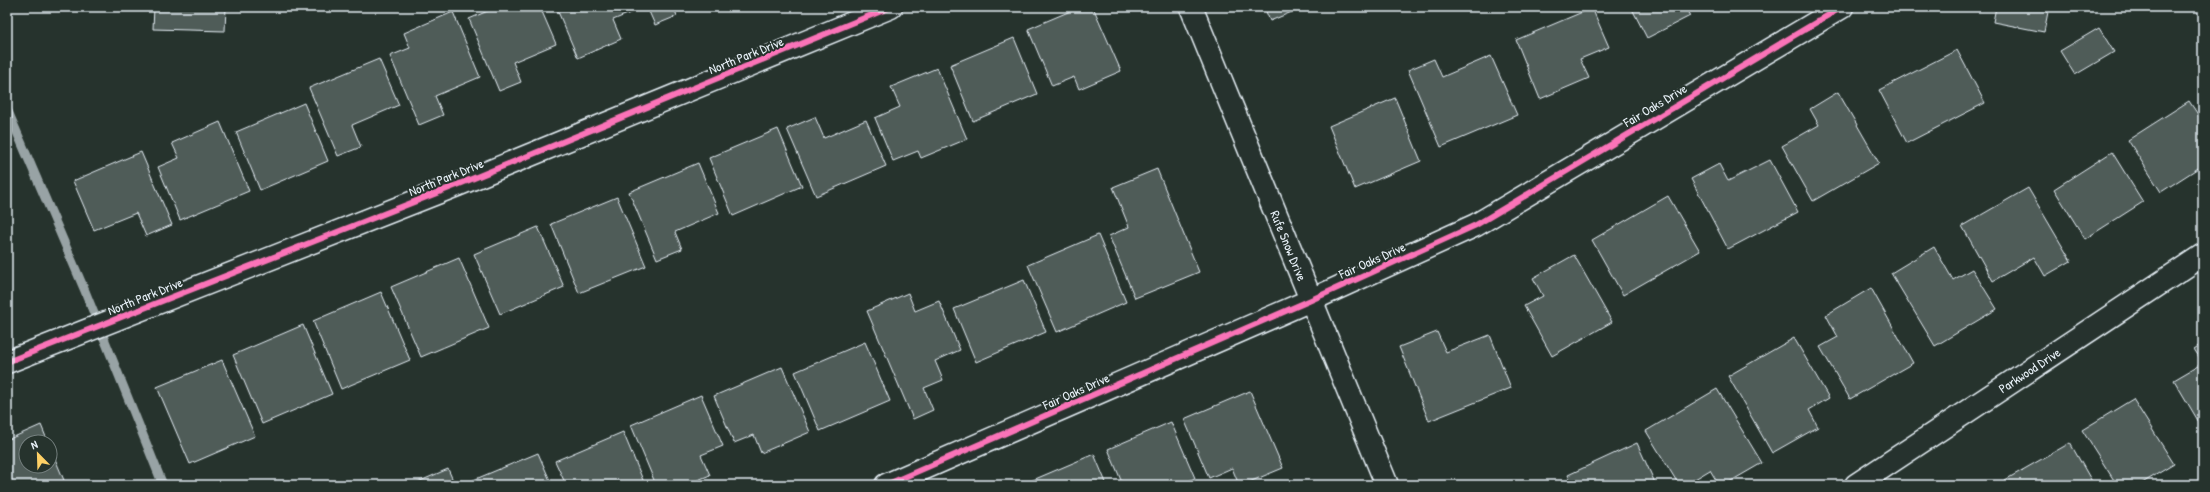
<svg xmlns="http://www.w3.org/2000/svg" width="2210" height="492" font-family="'Patrick Hand',sans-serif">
	<rect width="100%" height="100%" fill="#26332d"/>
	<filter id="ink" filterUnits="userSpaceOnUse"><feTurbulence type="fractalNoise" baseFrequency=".025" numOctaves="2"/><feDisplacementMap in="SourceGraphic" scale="8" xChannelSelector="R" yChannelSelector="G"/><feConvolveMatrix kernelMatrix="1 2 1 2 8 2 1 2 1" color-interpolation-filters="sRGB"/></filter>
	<g filter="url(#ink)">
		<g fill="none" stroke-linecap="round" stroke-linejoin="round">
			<path stroke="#98a3a5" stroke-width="9" d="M7,109L85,291L163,485"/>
		</g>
		<path fill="#505c59" stroke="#e8f1f8" d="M154,7H226L225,31L153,29Z
			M497,7H540L556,44L513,62L521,82L499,91L469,19Z
			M556,7H633L635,11L613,20L621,39L578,58Z
			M647,7H674L677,16L655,25Z
			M1080,7H1093L1121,71L1079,89L1074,77L1052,86L1028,29Z
			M1264,7H1299V9L1270,21Z
			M1631,7H1685L1690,16L1647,38Z
			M1996,7H2049L2044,32L1993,22Z
			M1592,8L1609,47L1580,59L1589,78L1540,99L1516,40Z
			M453,12L480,77L435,96L443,115L419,125L390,56L410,48L404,33Z
			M2099,28L2114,52L2075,75L2060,51Z
			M1014,38L1037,94L973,121L950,65Z
			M1957,50L1985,103L1907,143L1879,90Z
			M1491,56L1517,115L1441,147L1408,70L1434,59L1442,77Z
			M379,59L399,105L352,125L361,147L338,156L309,88Z
			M937,68L967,139L921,158L918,151L893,161L875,118L900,107L891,87Z
			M1838,92L1879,163L1813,201L1782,146L1819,125L1810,109Z
			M1395,98L1421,161L1355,189L1329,126Z
			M2189,101L2203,122V165L2161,192L2128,140Z
			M304,103L328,161L260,190L236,132Z
			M815,117L824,138L866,120L886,166L816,196L787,129Z
			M220,122L249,191L180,220L158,167L179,158L172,143Z
			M778,129L802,186L733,216L709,158Z
			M141,152L172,225L146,236L136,213L94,230L73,181Z
			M2112,152L2143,202L2085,239L2054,189Z
			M1770,160L1798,212L1728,249L1691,179L1719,164L1728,181Z
			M698,163L719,213L675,232L682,249L657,259L629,192Z
			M1157,169L1199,272L1135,298L1109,236L1129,227L1113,187Z
			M2028,188L2071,261L2045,276L2034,257L1993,281L1962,226Z
			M1668,196L1700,251L1623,295L1592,240Z
			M617,197L646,266L579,293L551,224Z
			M538,227L564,287L500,314L474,254Z
			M1098,235L1126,302L1057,332L1028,265Z
			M1934,247L1953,280L1972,269L1997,309L1935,346L1891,273Z
			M1574,255L1612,322L1552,356L1524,306L1543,296L1533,278Z
			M459,258L489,328L421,357L391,287Z
			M1024,280L1046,332L976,362L954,309Z
			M1871,288L1913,363L1850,399L1820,347L1838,337L1826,315Z
			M381,292L410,360L341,389L313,321Z
			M908,293L915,311L939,301L960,350L935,361L943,380L924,388L933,410L913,419L867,311Z
			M303,325L332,394L262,424L233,355Z
			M1437,332L1446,352L1490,335L1511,388L1429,421L1399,347Z
			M1794,338L1829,398L1809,410L1818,427L1772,453L1728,376Z
			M865,342L890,401L820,431L795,372Z
			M2203,343V429L2174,380L2203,363L2194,349Z
			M222,360L255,436L190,464L157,387Z
			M782,367L810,432L761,453L754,435L734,443L714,396Z
			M1717,389L1762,463L1724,485H1719L1710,470L1685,485H1679L1646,431Z
			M1250,391L1283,468L1242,485H1239L1232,468L1209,478L1184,419Z
			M701,395L723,446L701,455L710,475L686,485H656L631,425Z
			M2133,399L2174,464L2139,485H2117L2082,430Z
			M1171,422L1195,478L1180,485H1123L1108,449Z
			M41,425L48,442H26V466H50V447L66,485H7V440Z
			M623,432L645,485H566L555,461Z
			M1637,443L1656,485H1573L1568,475Z
			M2070,443L2094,485H2008L2005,480Z
			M538,453L552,485H473L471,481Z
			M1094,454L1107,485H1026V483Z
			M448,469L455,485H411Z"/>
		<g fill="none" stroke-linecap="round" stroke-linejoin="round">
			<g stroke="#e8f1f8" stroke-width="25">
				<g id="minor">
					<path d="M7,362L457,185L891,7"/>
					<path d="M886,485L1311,300L1476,225L1842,7"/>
					<path id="s1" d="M1856,485L2203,255"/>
				</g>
			</g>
			<g stroke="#e8f1f8" stroke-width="25">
				<g id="major">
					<path id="s2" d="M1191,7L1387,485"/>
				</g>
			</g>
			<use href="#minor" stroke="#26332d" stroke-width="22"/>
			<use href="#major" stroke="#26332d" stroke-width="22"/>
			<g stroke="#26332d" stroke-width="8">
				<path id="cycleway" d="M7,362L457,185L891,7
					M886,485L1311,300L1476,225L1842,7"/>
			</g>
			<use href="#cycleway" stroke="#fb73b8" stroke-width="6"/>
		</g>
	</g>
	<g text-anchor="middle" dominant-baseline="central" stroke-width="4" stroke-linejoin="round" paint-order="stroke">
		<g font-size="13" fill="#e8f1f8" stroke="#26332d">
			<text transform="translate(746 55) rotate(-22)">North Park Drive</text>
			<text transform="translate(1655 105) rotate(-31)">Fair Oaks Drive</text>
			<text transform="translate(446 177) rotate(-22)">North Park Drive</text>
			<text stroke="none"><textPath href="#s2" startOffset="258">Rufe Snow Drive</textPath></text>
			<text transform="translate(1372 260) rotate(-24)">Fair Oaks Drive</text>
			<text transform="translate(145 296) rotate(-22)">North Park Drive</text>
			<text stroke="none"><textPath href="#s1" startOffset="208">Parkwood Drive</textPath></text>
			<text transform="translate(1076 391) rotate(-24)">Fair Oaks Drive</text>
		</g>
	</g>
	<rect width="2210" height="492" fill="none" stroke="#26332d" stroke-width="24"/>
	<rect x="12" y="12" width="2186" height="468" fill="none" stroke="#e8f1f8" stroke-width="1.5" filter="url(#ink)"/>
	<g transform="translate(38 454) rotate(337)"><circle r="19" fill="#26332d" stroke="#747f7e"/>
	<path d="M0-3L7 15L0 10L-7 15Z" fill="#ffd166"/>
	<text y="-6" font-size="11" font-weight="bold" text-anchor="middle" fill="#e8f1f8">N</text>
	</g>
</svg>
